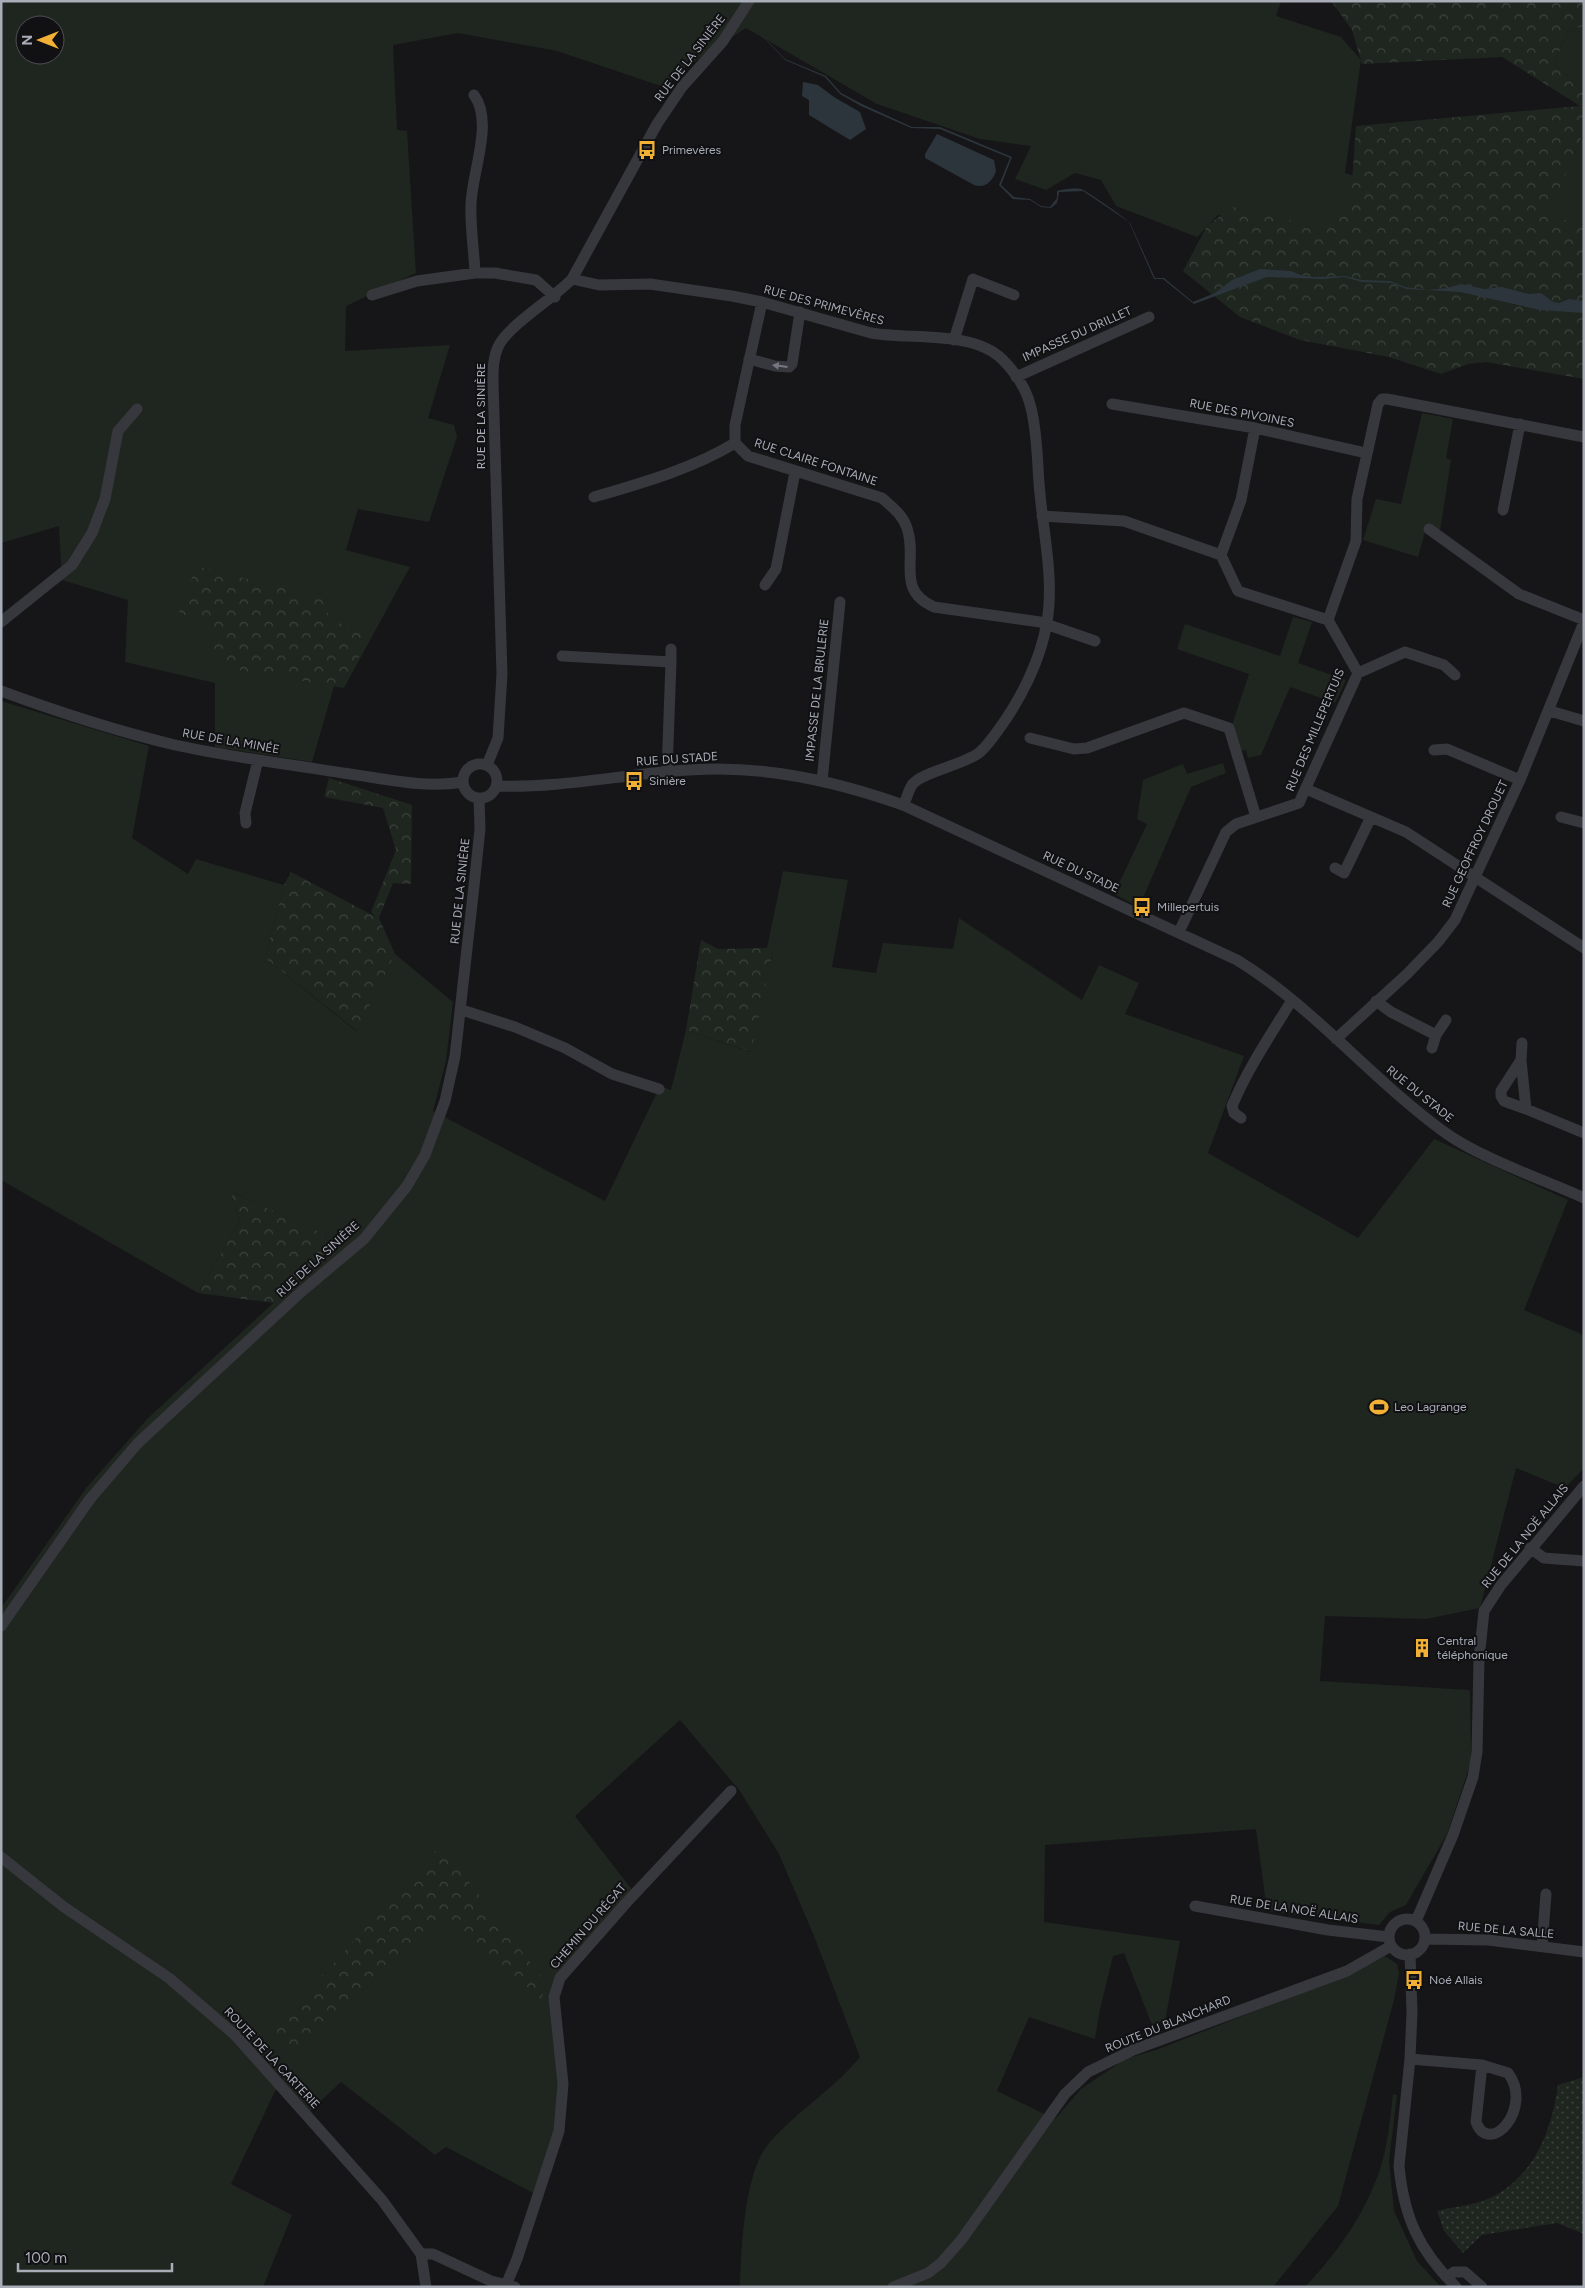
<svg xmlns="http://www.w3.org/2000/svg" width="1585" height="2288" font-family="Figtree,sans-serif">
	<defs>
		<pattern id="forest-crowns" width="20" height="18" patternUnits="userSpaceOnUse" patternTransform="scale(1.25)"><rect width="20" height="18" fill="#1e261f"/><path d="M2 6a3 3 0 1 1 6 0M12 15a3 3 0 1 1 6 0" fill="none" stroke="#3c433d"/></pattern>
		<pattern id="park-dots" width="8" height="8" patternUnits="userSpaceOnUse" patternTransform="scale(1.25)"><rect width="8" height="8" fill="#1e261f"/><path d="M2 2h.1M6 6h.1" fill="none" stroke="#3c433d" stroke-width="1.8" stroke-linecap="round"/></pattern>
	</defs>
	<rect width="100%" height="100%" fill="#161618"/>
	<path fill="#1e261f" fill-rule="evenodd" d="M1,1H1281L1276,16L1341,37L1361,60L1345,173L1360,178L1338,249L1218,215L1197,237L1116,206L1101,180L1075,173L1046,190L1015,179L1031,146L980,139L877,104L746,28L678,72L667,88L557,51L458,33L393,45L397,130L407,131L416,273L346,306L345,351L450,345L428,418L454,425L457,437L429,522L358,509L346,550L410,567L345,686H334L312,762L215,747V683L125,662L128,600L62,580L59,526L1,543ZM25,25H55V55H25Z
		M1584,26V91L1554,64L1568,31Z
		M1584,131V225L1547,215Z
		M1422,413L1453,419L1446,458L1451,460L1440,531L1427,525L1418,557L1363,540L1376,499L1401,504Z
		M1293,617L1312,622L1298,663L1346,680L1335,703L1290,687L1261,755L1248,758L1246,750L1240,751L1232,725L1249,674L1177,649L1185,624L1280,656Z
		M1,701L149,746L132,838L188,874L196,859L284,885L265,958L356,1031L395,954L453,1002L446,1061L433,1111L605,1201L660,1086L671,1090L686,1030L750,1052L773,951L767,948L783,871L848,880L832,967L876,973L883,943L953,949L959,918L1082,1000L1099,965L1139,983L1125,1014L1244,1056L1208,1153L1358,1238L1434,1139L1568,1200L1524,1310L1584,1335V1468L1565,1488L1516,1468L1480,1608L1426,1619L1325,1616L1320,1681L1470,1690L1471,1762L1447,1834L1406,1905L1390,1912L1379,1925L1267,1911L1256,1829L1045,1845L1044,1922L1180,1941L1165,2021L1152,2025L1124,1953L1113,1956L1100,2009L1095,2039L1029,2017L997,2091L1055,2119L1081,2089L1125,2059L1159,2049L1353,1972L1385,1956L1397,1964L1399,1973L1394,2000L1338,2206L1273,2287H740C741,2250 744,2170 770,2142C797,2111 834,2089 860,2057L814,1936L779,1854L740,1791L680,1720L575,1816L633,1891L576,1952L553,1999L560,2098L555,2132L535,2194L446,2147L435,2155L341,2082L310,2111L277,2087L231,2184L292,2215L263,2287H1V1608L87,1487L148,1418L340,1242L230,1191L240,1221L198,1293L1,1180Z
		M1223,763L1226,773L1191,787L1139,907L1114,894L1147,824L1137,819L1143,780L1183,764L1187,774Z
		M1393,2094L1397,2095L1389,2161L1394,2211L1417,2261L1441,2287H1305C1338,2252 1365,2214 1380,2169C1388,2145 1390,2119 1393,2094Z"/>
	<path fill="url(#forest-crowns)" d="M1331,1H1584V26L1568,31L1554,64L1584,91V131L1548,215L1584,225V379L1486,362L1468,364L1441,374L1389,357L1300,340L1240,317L1183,271L1207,226L1232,207L1320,227L1350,209L1356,126L1580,106L1502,57L1362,64L1352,30Z
		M196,566L322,598L331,620L370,634L344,688L214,666L212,631L179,612Z
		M329,778L412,805L411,884L393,883L379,918L395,954L357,1031L265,958L284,885L291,872L376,917L371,912L396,850L383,808L324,797Z
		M701,940L718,949L767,948L773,950L751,1052L686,1030Z
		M230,1191L341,1242L274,1303L198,1293L240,1221Z
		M441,1845L545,1982L542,2000L447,1916L290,2058L271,2032Z"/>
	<path fill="url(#park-dots)" d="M1584,2077V2234L1557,2223L1482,2235L1463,2253L1444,2231L1437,2211C1456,2206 1479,2205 1496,2195C1536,2172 1552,2129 1558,2085Z"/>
	<path fill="#2c353c" d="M749,22L785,59L826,76L841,93L862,104L912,127H940L1012,157L1001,185L1014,197L1030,199L1041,206L1050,207L1057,198V191C1064,189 1073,188 1081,189C1085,190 1126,218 1130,223L1155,278H1164L1193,302L1215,293L1232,280L1260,269L1291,271L1301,275L1313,277L1345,276L1362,280L1390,281L1405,287L1428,290L1447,288L1461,284L1484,289L1502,287L1529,294L1541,293L1553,302L1559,303L1569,299L1584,301V313L1540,310L1460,292L1406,289L1392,283L1362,282L1344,277L1324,279L1267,277L1194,304L1163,279H1154L1129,222L1083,191L1059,192L1057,203L1051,208L1041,207L1030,200L1013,199L999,185L1010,158L940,129L911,128L861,106L840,94L825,77L785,60Z
		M803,82L818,85L834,97L860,112L866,129L850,140L809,115V100L802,96Z
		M937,134L994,160L996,171C993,181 985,189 974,185L925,158V154Z"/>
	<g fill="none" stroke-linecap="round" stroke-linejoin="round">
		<path stroke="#37383d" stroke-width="11" d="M474,95C494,122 472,172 471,204C470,226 474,250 475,273
			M572,279L599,285L650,284L732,296L762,302L871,333C910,340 972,330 1002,359C1015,372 1027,390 1031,408C1038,435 1037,466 1040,494C1044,537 1054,580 1047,622C1041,659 1021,699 999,729C994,736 987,746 980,752C965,765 920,772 912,785C908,791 907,799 903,805
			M372,295L417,281L475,273H495L536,280L555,297
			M762,302L735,425V443L748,456L882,498C892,507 903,515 907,528C918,559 895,590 934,607L1040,622L1095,641
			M954,340L973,279L1014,295
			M749,359L775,366L789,367L792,364L800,312
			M1016,377L1149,317
			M1112,404L1255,428L1366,453
			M594,497C642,483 692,469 735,443
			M1503,510L1520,424
			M1042,516L1124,521L1221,555L1238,591L1328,620
			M1429,529L1519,594L1584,620
			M1221,555L1241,500L1255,428
			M765,585L776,569L795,472
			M1,622L72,565L92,533L105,499L118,431L137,409
			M562,656L671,662L667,772
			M671,662V649
			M1358,673L1405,652L1444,665L1455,675
			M1,691C58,712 116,731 175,745C230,757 287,764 343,773C382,778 424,789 463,782
			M1550,711L1584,721
			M1030,738L1074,749L1087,748L1184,713L1229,728L1256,817
			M1434,750L1447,749L1520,780
			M463 781a17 17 0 1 1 34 0a17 17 0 1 1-34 0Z
			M487,765L498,738L502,674L493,382C493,370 493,358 498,347C507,326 553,299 572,279L657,124L682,87L723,41L749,1
			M822,781L840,602
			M496,786C570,789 644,769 718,769C782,769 844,784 903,805L1237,960C1314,1007 1373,1081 1447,1134C1483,1159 1542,1179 1584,1198
			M1306,789L1406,832L1584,948
			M1561,817L1584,823
			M246,823L245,813L258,760
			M1335,868L1344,873L1371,817
			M1179,932L1226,832L1236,824L1299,803L1358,673L1328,620L1356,541L1357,499L1378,404L1382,399H1387L1584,437
			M1376,1001L1391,1012L1436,1035
			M462,1010L515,1027L565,1048L612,1074L659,1089
			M1336,1039L1407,974L1438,942L1455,920L1520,780L1584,622
			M1522,1043L1521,1060L1526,1109L1584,1133
			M1432,1048L1436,1035L1446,1020
			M1521,1060L1501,1091V1096L1504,1101L1526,1109
			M1241,1118L1234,1113L1232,1106C1248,1068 1270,1036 1292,1000
			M1530,1548L1544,1558L1584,1561
			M1,1626L90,1499L138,1443L301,1292L364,1239L407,1186L425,1155L445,1101L455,1056L474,886L480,829L479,798
			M1,1857L64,1907L169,1978L235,2035L382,2200L421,2254L426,2287
			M1195,1906L1328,1930L1389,1937
			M1389 1937a18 18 0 1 1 36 0a18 18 0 1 1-36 0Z
			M1416,1921L1453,1835L1473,1777L1477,1752L1479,1659L1484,1611L1501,1585L1584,1486
			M1425,1939L1488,1940L1584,1952
			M1542,1946L1546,1894
			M1410,1954L1412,2012L1410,2059L1399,2166C1404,2218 1419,2250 1456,2287
			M1410,2059L1482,2065L1508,2073C1534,2107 1490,2158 1476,2122L1482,2065
			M421,2254H433L491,2281L515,2287
			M1447,2277L1454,2272H1465L1482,2287
			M506,2285L517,2259L559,2131L563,2084L554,1997L560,1978L627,1902L731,1791
			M893,2287L928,2273L941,2263L962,2239L1065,2094L1088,2072L1133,2050L1347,1971L1391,1946"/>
	</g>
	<defs><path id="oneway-solid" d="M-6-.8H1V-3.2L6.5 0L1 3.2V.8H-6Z" transform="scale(1.25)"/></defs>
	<use fill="#757881" href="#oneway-solid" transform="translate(780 366) rotate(-173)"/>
	<defs>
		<g id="bus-bare" transform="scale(1.5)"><path d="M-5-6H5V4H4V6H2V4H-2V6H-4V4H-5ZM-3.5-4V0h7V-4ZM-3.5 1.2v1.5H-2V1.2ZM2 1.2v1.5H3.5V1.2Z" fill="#f2b134" stroke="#111113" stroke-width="2.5" paint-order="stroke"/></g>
		<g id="stadium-bare" transform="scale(1.5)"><path d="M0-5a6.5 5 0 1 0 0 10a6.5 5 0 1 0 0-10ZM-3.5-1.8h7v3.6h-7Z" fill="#f2b134" stroke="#111113" stroke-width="2.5" paint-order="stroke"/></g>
		<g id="building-bare" transform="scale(1.5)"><path d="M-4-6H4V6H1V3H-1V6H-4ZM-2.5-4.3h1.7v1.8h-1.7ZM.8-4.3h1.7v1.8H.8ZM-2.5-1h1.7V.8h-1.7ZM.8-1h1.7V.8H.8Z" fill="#f2b134" stroke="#111113" stroke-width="2.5" paint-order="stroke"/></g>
	</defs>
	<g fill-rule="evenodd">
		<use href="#bus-bare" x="647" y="150"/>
		<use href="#bus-bare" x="634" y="781"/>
		<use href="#bus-bare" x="1142" y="907"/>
		<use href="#stadium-bare" x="1379" y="1407"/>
		<use href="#building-bare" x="1422" y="1648"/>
		<use href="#bus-bare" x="1414" y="1980"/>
	</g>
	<g text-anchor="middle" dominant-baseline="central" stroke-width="4" stroke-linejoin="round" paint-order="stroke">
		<g font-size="12" fill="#a8adb8" stroke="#111113">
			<text transform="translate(690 58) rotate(-52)">RUE DE LA SINIÈRE</text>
			<text transform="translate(824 305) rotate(15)">RUE DES PRIMEVÈRES</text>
			<text transform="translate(1077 334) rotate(-24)">IMPASSE DU DRILLET</text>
			<text transform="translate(1242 413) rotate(11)">RUE DES PIVOINES</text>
			<text transform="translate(481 416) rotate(-90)">RUE DE LA SINIÈRE</text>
			<text transform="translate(816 462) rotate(18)">RUE CLAIRE FONTAINE</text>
			<text transform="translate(817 690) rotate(-84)">IMPASSE DE LA BRULERIE</text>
			<text transform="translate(1315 730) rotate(-67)">RUE DES MILLEPERTUIS</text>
			<text transform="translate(231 741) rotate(10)">RUE DE LA MINÉE</text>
			<text transform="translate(677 759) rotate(-4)">RUE DU STADE</text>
			<text transform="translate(1475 844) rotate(-65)">RUE GEOFFROY DROUET</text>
			<text transform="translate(1081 872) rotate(25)">RUE DU STADE</text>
			<text transform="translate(460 891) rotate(-84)">RUE DE LA SINIÈRE</text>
			<text transform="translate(1420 1094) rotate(39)">RUE DU STADE</text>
			<text transform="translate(318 1259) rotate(-42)">RUE DE LA SINIÈRE</text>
			<text transform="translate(1525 1536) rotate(-51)">RUE DE LA NOË ALLAIS</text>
			<text transform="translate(1294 1909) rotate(9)">RUE DE LA NOË ALLAIS</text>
			<text transform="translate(588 1926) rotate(-49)">CHEMIN DU RÉGAT</text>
			<text transform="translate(1506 1930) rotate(5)">RUE DE LA SALLE</text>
			<text transform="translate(1168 2024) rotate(-22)">ROUTE DU BLANCHARD</text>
			<text transform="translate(272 2058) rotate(47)">ROUTE DE LA CARTERIE</text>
		</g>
		<g font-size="12" fill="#a8adb8" stroke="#111113" text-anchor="start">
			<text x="662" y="150">Primevères</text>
			<text x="649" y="781">Sinière</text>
			<text x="1157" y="907">Millepertuis</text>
			<text x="1394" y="1407">Leo Lagrange</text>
			<text x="1437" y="1641">Central<tspan x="1437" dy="14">téléphonique</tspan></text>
			<text x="1429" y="1980">Noé Allais</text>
		</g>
	</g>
	<rect width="1585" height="2288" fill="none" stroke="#a8adb8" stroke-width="5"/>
	<g transform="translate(40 40) rotate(270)"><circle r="24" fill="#111113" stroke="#4d4f55"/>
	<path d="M0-4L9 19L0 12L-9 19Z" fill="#f2b134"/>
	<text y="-8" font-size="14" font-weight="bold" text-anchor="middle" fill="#a8adb8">N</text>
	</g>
	<path d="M18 2263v8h154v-8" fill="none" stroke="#a8adb8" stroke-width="2.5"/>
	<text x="25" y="2263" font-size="15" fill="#a8adb8" stroke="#111113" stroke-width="4" paint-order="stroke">100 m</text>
</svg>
